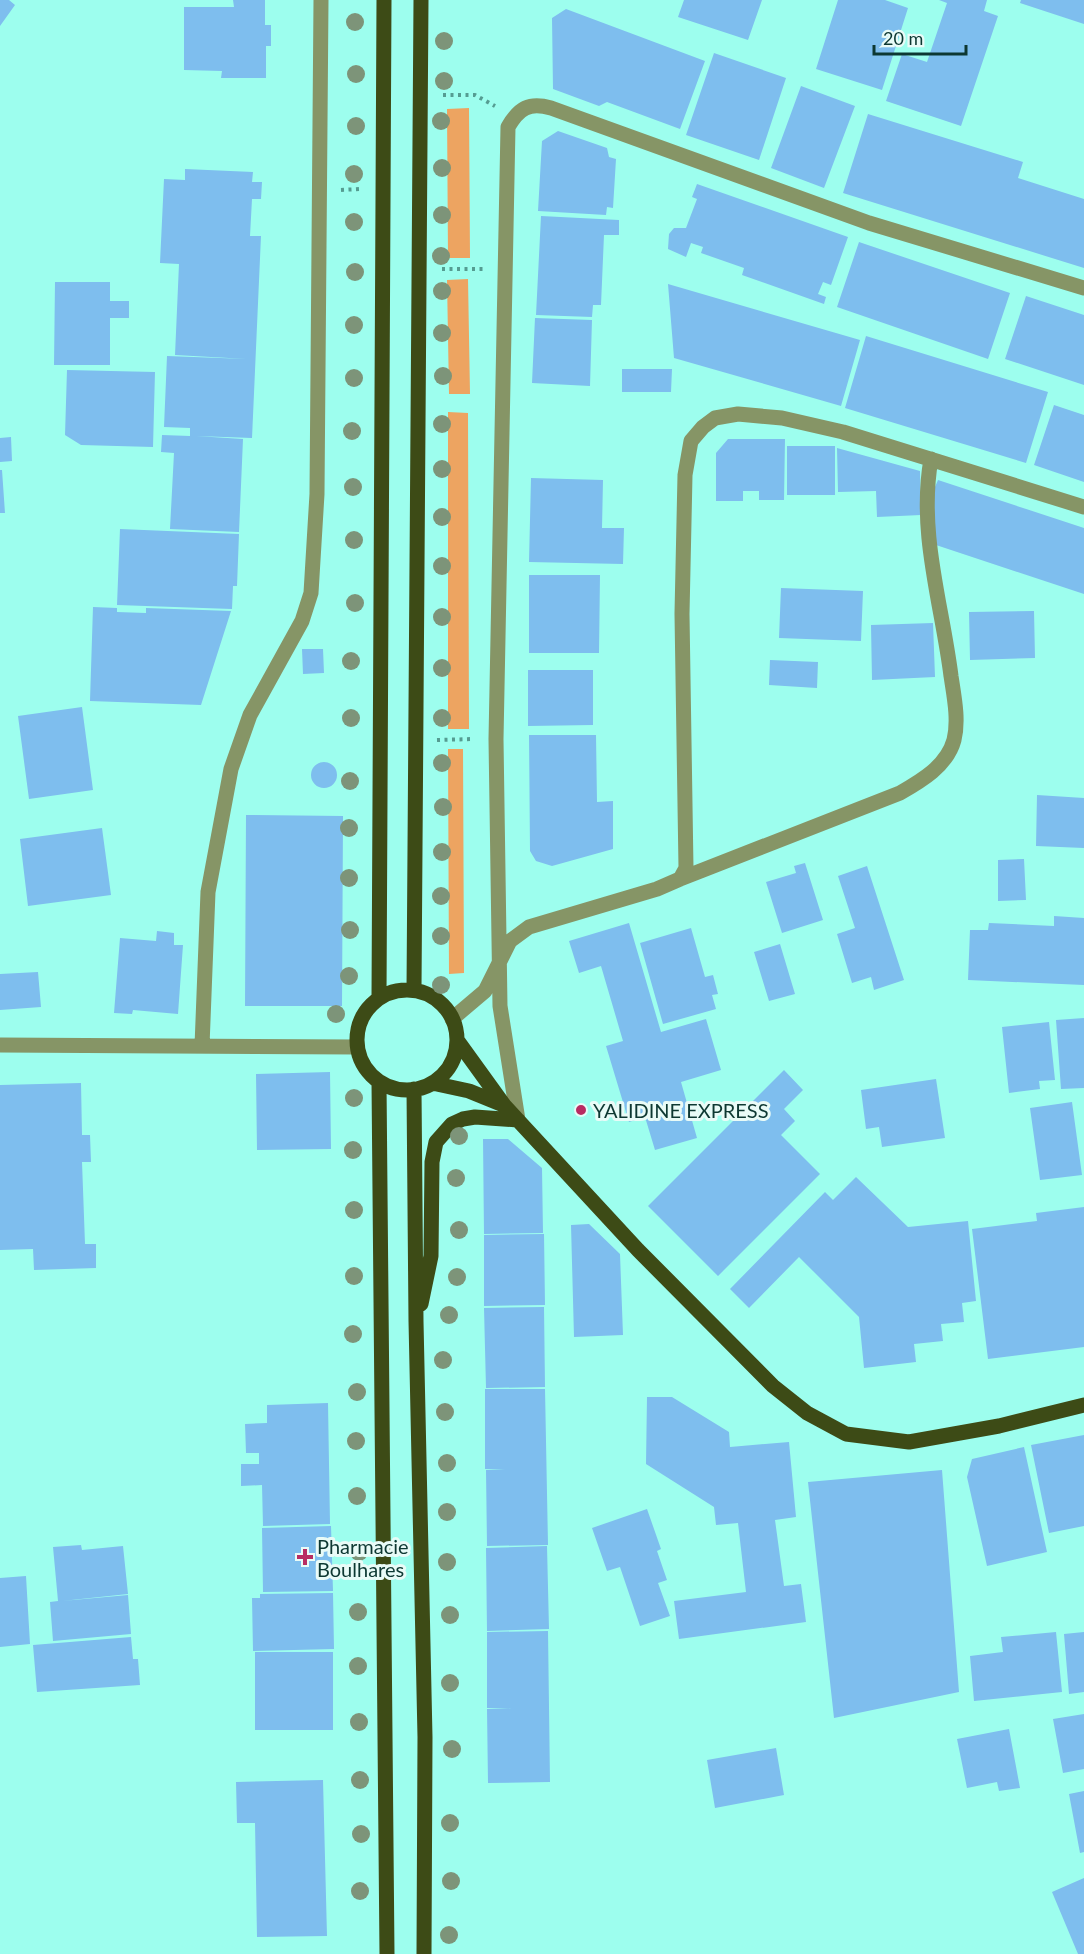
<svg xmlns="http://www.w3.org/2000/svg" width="1084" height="1954" font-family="Lato,sans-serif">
	<rect width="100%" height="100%" fill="#9dfeee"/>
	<path fill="#eda461" d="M469,108L470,258H448L447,109Z
		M468,279L470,394H449L447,280Z
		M448,412L468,413L469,729H448Z
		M448,749H463L464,973L449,974Z"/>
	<path fill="#7ebeee" d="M0,0H9L15,5L0,26Z
		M233,0H265V25H271V46H266V78H221L222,71L184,70V7H234Z
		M684,0H762L748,40L678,17Z
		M838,0H885L908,8L882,90L816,69Z
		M939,0H987L984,11L998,16L961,126L886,101L902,54L927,62L947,3Z
		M1021,0H1084V24L1020,3Z
		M566,9L705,61L680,129L607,102L599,106L553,89L552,18Z
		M714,53L786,78L759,160L686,135Z
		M801,86L855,106L824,188L771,168Z
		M868,114L1023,162L1018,178L1084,199V268L843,193Z
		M558,131L607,148L609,157L616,159L613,208L607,207L606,215L538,211L542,141Z
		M185,169L253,172L252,182H262L261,199H252L250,236H261L252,438L196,436L243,439L239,532L170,529L174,453L161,452L162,435L190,436V428L164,427L167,356L247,359L175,355L179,264L160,263L164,179L185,180Z
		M697,184L848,237L831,285L823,282L818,294L826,297L824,304L742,275L744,268L701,253L703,247L691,243L686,257L668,249L669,234L674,228H686L697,199L692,197Z
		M541,216L619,220V235H604L601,305H593L592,317L536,315Z
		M859,242L1010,293L988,359L837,307Z
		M55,282H110V301H129V318H110V365H54Z
		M668,284L860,340L841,406L674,358Z
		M1026,296L1084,315V385L1005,359Z
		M535,318L592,320L590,386L532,383Z
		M866,336L1048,392L1026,463L845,408Z
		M622,369H672L671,392H622Z
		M67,370L155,372L153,447L81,445L65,435Z
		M1054,405L1084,415V482L1034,465Z
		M11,437L12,461L0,462V438Z
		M728,439H785L784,500H759V491H743V501H716V453Z
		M787,446H835V495H787Z
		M837,448L920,471L921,515L877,517L876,491L838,492Z
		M0,470H2L5,513H0Z
		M531,478L603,480L602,528H624L623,564L529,562Z
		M938,480L1084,528V594L936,545L932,494Z
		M120,529L239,534L237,586H233L232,609L117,605Z
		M529,575H600L599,653H529Z
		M781,588L863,591L861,641L779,638Z
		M93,607L117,608V612L146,613V608L231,611L201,705L90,701Z
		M1034,611L1035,658L970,660L969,612Z
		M933,623L935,677L872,680L871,625Z
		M302,649H323L324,673L303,674Z
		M770,660L818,662L817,688L769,685Z
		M528,670H593V725L528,726Z
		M82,707L93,790L29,799L18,716Z
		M529,735H596L597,802L613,801V849L552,866L536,861L530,851Z
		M311 775a13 13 0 1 1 26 0a13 13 0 1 1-26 0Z
		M1037,795L1084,798V848L1036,846Z
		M246,815L343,816L342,1006H245Z
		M102,828L111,895L28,906L20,839Z
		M1024,859L1026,900L998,901V860Z
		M805,863L823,920L782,933L766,882L796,873L794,866Z
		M867,866L904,980L874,990L871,977L852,983L837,934L855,928L838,876Z
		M1054,916L1084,918V985L968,980L970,930H988L989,923L1054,926Z
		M629,923L661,1032L706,1019L721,1070L681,1082L697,1138L655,1150L645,1117L629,1122L606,1046L623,1041L601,966L579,973L569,941Z
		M691,928L705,977L713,975L718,994L712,995L716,1009L663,1024L640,943Z
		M157,931L174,933V945H183L178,1014L133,1010L132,1014L114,1013L120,938L156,941Z
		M780,944L795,994L769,1001L754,952Z
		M38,972L41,1007L0,1010V974Z
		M1084,1018V1088L1061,1089L1056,1020Z
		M1049,1022L1055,1080L1039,1081L1040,1089L1009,1093L1002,1027Z
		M784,1070L803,1090L784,1109L795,1121L781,1135L820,1174L718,1276L648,1206Z
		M330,1072L331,1149L257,1150L256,1074Z
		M936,1079L945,1138L882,1147L879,1127L866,1129L861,1090Z
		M81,1083L82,1135H90L91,1162H82L85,1244H96V1268L34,1270L33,1249L0,1250V1085Z
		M1072,1102L1082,1175L1040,1180L1030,1108Z
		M483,1139H508L542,1168L543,1233L484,1234Z
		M856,1177L908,1227L968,1221L976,1301L962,1303L964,1322L941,1324L943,1341L914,1344L916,1362L864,1368L859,1317L799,1257L749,1308L730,1289L825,1192L833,1200Z
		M1084,1207V1347L988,1359L972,1229L1037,1221L1036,1213Z
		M589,1224L620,1254L623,1335L574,1337L571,1225Z
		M544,1234L545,1305L484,1306V1235Z
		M544,1307L545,1387L486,1388L484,1308Z
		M485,1389H545L548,1545L487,1546L486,1470H505L485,1469Z
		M647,1397H672L729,1432L730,1447L789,1442L796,1517L775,1520L784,1586L801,1584L806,1622L679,1639L674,1601L746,1592L738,1523L716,1525L714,1507L646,1464Z
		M328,1403L330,1524L263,1526L262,1485L241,1486V1464H259V1453H246L245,1424L267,1423V1405Z
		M1084,1435V1526L1049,1533L1031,1445Z
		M1024,1447L1047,1552L987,1566L967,1477L972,1459Z
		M942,1470L959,1692L834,1718L808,1482Z
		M647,1509L661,1549L657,1551L667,1580L658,1583L670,1616L640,1626L620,1567L607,1571L592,1528Z
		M331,1526L333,1591L263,1592L262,1528Z
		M81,1545L82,1550L123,1546L128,1594L62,1601L128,1595L131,1634L53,1641L50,1602L58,1601L53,1547Z
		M547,1546L549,1629L487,1631L486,1548Z
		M26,1576L30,1644L0,1647V1578Z
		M333,1593L334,1649L253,1651L252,1598H260V1594Z
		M548,1631L550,1782L488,1783L487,1709H512L487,1708V1632Z
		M1056,1632L1062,1692L974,1701L970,1656L1003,1652L1001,1637Z
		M1084,1632V1692L1069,1694L1064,1634Z
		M131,1637L133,1659H138L140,1685L37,1692L33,1645Z
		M255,1652H333V1730H255Z
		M1084,1714V1769L1063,1773L1053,1719Z
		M1009,1729L1020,1788L999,1791L997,1782L967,1788L957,1739Z
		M776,1748L784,1795L715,1808L707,1760Z
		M323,1780L327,1936L257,1937L255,1823H237L236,1782Z
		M1084,1791V1852L1080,1853L1069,1794Z
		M1084,1878V1954H1078L1052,1892Z"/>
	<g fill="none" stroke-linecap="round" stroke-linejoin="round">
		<path stroke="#559c91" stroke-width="4" stroke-dasharray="3 4.5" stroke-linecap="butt" d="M443,95H475L495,106
			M341,190L360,189
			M442,269H483
			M437,740L474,739"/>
		<path stroke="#869566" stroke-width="15" d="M680,879L900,793C921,781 947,766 954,740C959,720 954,696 951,676C942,604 918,533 931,459
			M452,1019L485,991L510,941L529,927L657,889L680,879L686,868L682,614L685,475L691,441L703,427L715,418L738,414L782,418L843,432L1084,507
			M0,1045L357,1047
			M202,1046L208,892L231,769L250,715L302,621L311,593L317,494L321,0
			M518,1120L500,1006L496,739L508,127C519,108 529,102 551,108L869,223L1084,288"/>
		<path stroke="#3d4b16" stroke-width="15" d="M414,990L421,0
			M357 1040a50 50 0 1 1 100 0a50 50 0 1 1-100 0Z
			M379,998L384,0
			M457,1040L504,1105L638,1250L773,1386L807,1413L846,1434L909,1442L999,1426L1084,1405
			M379,1082L387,1954
			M432,1083L469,1091L501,1104
			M414,1089L416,1321L425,1737L424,1954
			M421,1304L431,1256L432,1162L436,1142L452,1124L463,1119L475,1117L518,1120"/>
	</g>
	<g fill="#7d9479">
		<circle cx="355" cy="22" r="9"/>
		<circle cx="444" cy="41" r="9"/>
		<circle cx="356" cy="74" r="9"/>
		<circle cx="444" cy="81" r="9"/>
		<circle cx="441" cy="121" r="9"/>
		<circle cx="356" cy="126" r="9"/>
		<circle cx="442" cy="168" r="9"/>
		<circle cx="354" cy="174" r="9"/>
		<circle cx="442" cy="215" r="9"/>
		<circle cx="354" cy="222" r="9"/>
		<circle cx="441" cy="256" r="9"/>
		<circle cx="355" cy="272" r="9"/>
		<circle cx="442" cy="291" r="9"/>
		<circle cx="354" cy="325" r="9"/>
		<circle cx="442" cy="333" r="9"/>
		<circle cx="443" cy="376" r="9"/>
		<circle cx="354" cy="378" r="9"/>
		<circle cx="442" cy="424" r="9"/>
		<circle cx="352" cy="431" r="9"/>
		<circle cx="442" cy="469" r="9"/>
		<circle cx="353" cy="487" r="9"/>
		<circle cx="442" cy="517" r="9"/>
		<circle cx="354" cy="540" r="9"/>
		<circle cx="442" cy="566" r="9"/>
		<circle cx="355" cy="603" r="9"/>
		<circle cx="442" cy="617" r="9"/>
		<circle cx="351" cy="661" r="9"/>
		<circle cx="442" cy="668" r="9"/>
		<circle cx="351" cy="718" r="9"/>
		<circle cx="442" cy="718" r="9"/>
		<circle cx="442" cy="763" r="9"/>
		<circle cx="350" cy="781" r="9"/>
		<circle cx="443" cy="807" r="9"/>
		<circle cx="349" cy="828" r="9"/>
		<circle cx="442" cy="852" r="9"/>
		<circle cx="349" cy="878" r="9"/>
		<circle cx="441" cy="896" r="9"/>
		<circle cx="350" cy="930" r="9"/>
		<circle cx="441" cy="936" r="9"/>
		<circle cx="349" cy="976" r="9"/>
		<circle cx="441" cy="985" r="9"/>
		<circle cx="336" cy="1014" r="9"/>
		<circle cx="354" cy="1098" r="9"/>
		<circle cx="459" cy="1136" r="9"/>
		<circle cx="353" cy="1150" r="9"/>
		<circle cx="456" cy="1178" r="9"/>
		<circle cx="354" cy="1210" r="9"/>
		<circle cx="459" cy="1230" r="9"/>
		<circle cx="354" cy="1276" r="9"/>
		<circle cx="457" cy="1277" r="9"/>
		<circle cx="449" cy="1315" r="9"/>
		<circle cx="353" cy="1334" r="9"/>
		<circle cx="443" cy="1360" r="9"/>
		<circle cx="357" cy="1392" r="9"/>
		<circle cx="445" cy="1412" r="9"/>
		<circle cx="356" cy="1441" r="9"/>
		<circle cx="447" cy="1463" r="9"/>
		<circle cx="357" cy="1496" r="9"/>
		<circle cx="447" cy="1512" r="9"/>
		<circle cx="359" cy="1552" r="9"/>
		<circle cx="447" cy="1562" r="9"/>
		<circle cx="358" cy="1612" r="9"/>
		<circle cx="450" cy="1615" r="9"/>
		<circle cx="358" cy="1666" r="9"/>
		<circle cx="450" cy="1683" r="9"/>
		<circle cx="359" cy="1722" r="9"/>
		<circle cx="452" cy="1749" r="9"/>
		<circle cx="360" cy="1780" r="9"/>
		<circle cx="450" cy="1823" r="9"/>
		<circle cx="361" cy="1834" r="9"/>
		<circle cx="451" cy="1881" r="9"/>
		<circle cx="360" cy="1891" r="9"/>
		<circle cx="449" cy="1935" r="9"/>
	</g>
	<g fill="#b82c62" stroke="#e9fbf7" stroke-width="2">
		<circle cx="581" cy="1110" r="6"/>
		<path d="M302 1548h6v6h6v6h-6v6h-6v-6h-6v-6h6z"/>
	</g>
	<g text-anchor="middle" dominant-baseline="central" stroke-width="6" stroke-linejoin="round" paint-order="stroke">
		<g font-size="20" fill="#0d3832" stroke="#e9fbf7" text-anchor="start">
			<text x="593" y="1110">YALIDINE EXPRESS</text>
			<text x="317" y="1546">Pharmacie<tspan x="317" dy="23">Boulhares</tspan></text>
		</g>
	</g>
	<path d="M874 45v9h92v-9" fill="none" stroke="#0d3832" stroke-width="3"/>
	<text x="883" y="45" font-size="18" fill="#0d3832" stroke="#e9fbf7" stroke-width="4.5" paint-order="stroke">20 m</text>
</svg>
